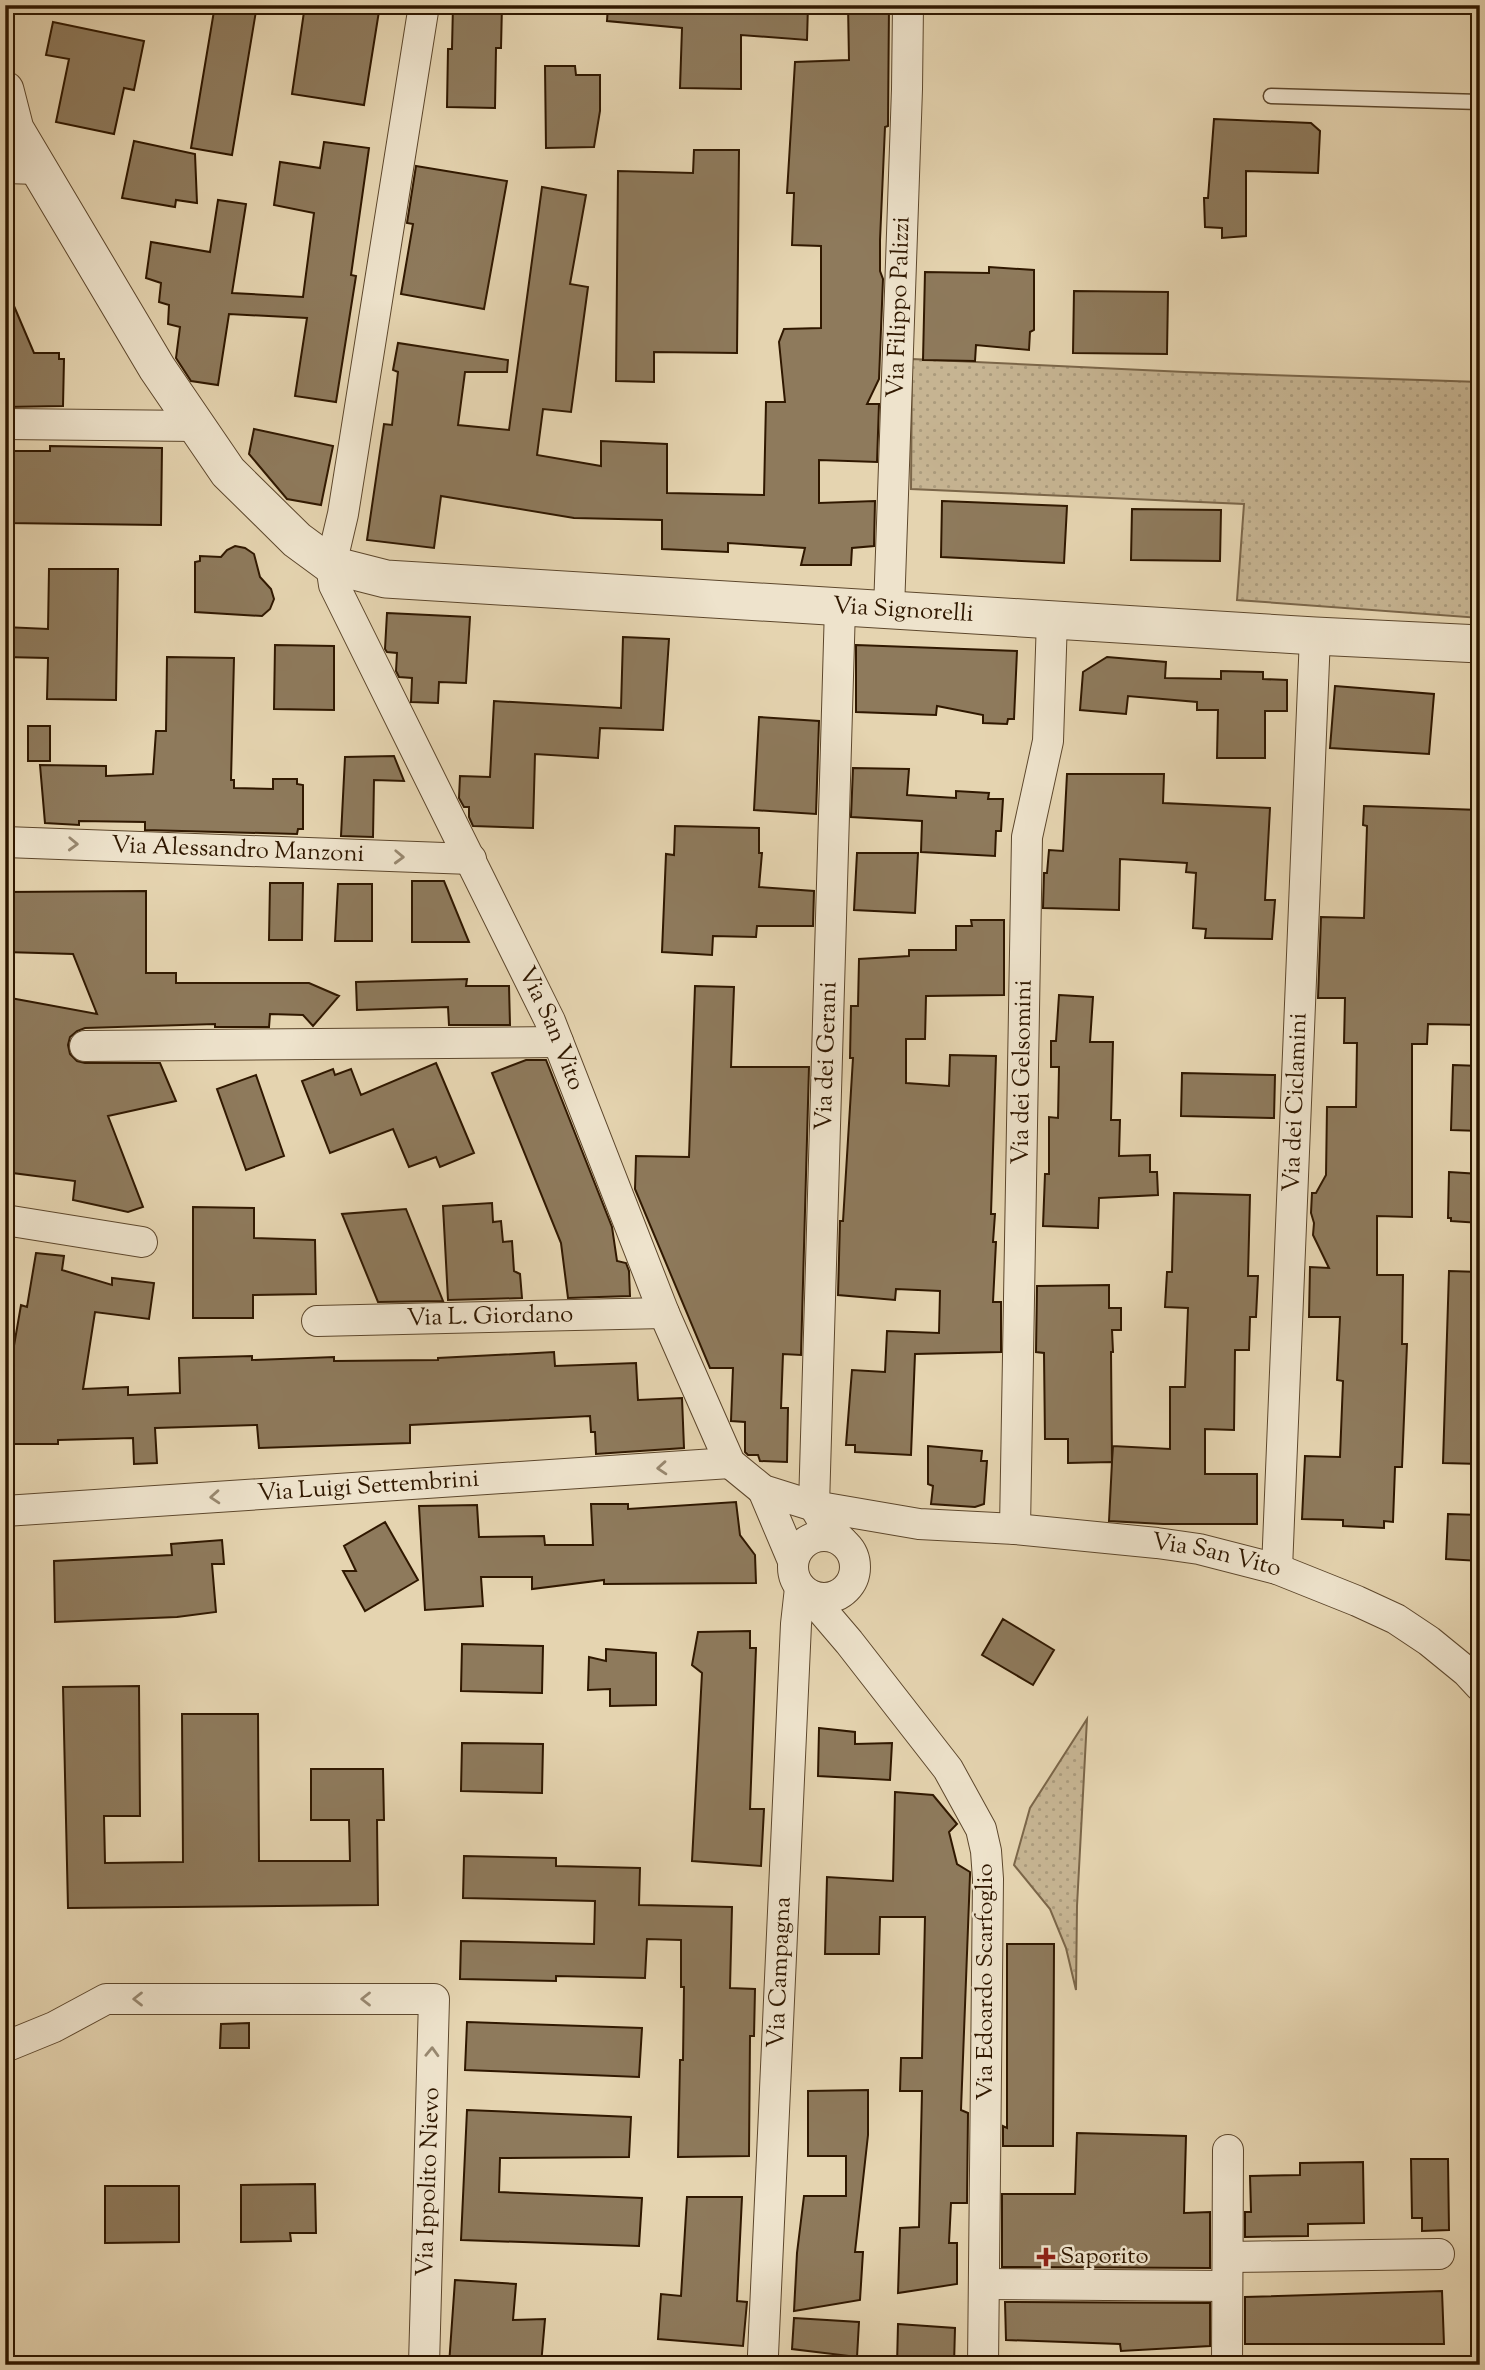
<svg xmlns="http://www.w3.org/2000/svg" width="1485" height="2370" font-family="'Sorts Mill Goudy',serif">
	<defs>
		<pattern id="grass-dots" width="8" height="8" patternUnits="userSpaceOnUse" patternTransform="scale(1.75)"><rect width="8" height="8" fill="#c6b492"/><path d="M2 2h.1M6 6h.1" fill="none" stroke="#aa9a7c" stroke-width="1.8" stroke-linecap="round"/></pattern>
	</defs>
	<rect width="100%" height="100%" fill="#e5d4b0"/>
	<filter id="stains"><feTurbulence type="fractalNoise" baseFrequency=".00286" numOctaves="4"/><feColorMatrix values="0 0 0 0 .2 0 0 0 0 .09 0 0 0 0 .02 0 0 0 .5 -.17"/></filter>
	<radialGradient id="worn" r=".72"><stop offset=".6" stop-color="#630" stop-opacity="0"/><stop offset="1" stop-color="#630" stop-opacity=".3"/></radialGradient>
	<path fill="url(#grass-dots)" stroke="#7b6649" stroke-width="2" d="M912,359L1185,372L1480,382V618L1237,600L1244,504L911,489Z
		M1087,1719L1077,1906L1076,1990L1066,1948L1050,1909L1014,1865L1030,1808Z"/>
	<path fill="#8e7a5c" stroke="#301800" stroke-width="2" d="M215,5H257L232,155L191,148Z
		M305,5H380L364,105L292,94Z
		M453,5H502L501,48H496L495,108L447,107L448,49H452Z
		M608,5H808L807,40L741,35V89L680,88L682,28L607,21Z
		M848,5H889L888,126L885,127L880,240V271L883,279L879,379L867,404H879L877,462L819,460V503L875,501L874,546L852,548L851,565H801L805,548L728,543V552L662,549V520L574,518L441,496L434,548L367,540L384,424L392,425L398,372L393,370L398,343L508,360L507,372H465L458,425L509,430L542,187L586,195L570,284L588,287L571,412L543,409L537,455L601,466V441L667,444V493L764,495L766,402H785L779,342L784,329L821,328V246L792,245L794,193H787L795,62L849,60Z
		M53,22L144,41L134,90L124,88L114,134L56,122L69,59L46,55Z
		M545,66H575L576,75H600V111L594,147L546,148Z
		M1214,119L1311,123L1320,131L1318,173L1246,171V236L1222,238V228L1205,227L1204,198H1208Z
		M134,141L195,154L197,203L176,200L175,207L122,198Z
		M324,142L369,148L351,275L356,276L336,402L295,396L307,318L229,314L218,385L191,381L176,358L180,327L168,324L169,305L159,302L161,283L146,278L151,242L210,252L218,200L246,204L232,293L303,297L314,213L274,205L280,162L320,168Z
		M694,150H739L737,353L654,352V382L616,381L618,171L693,173Z
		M416,166L507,181L484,309L401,294L413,224L407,223Z
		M989,267L1034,270V330L1030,332L1029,350L976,345L975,361L923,360L925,272L989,273Z
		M5,285L34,353H59V359H64L63,406L5,407Z
		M1074,291L1168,292L1167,354L1073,353Z
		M254,429L333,446L321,505L287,499L249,454Z
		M50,446L162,448L161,525L5,523V451H50Z
		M942,501L1067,506L1064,563L941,557Z
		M1132,509L1221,510L1220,561L1131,560Z
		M235,546L245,548L254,554L260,577L271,589L274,599L270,609L262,616L195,612V562L200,561V556L221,557L227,550Z
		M49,569H118L116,700L47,699L48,658L5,657V627L48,629Z
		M387,613L470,617L466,683L439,682L438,703L411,702L412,678L399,677L396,671L397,653L387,652L385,649Z
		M623,637L669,639L663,730L600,728L598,758L535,754L533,828L473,826L469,817V807H464L459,798L460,776L490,777L494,701L621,708Z
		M275,645L334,646V710L274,709Z
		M856,645L1017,651L1014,719H1008L1007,724L983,723V715L937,706L936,715L856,712Z
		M167,657L234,658L231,780H234V788L273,789V779H297V784L303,785V829H298L297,834L145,830V822L79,821V825L45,823L40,765L106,766V776L153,774L156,731H166Z
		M1107,657L1166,662L1165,678L1221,679V671L1263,672V679L1287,680V711H1265V758H1217L1218,710H1197V702L1128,696L1126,714L1080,710L1083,672Z
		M1335,686L1434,694L1429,754L1330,748Z
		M759,717L819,721L816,814L754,810Z
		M28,726H50V761H28Z
		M394,756L404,781L374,780L373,837L341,836L345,757Z
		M853,768L909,769L907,795L956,798V791L989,793L988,799H1003L1001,831H996L995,856L921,852L922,821L851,817Z
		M1067,774H1164L1163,803L1270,808L1265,900H1275L1272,939L1205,938L1206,929L1193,928L1196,873L1186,872L1187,863L1120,859L1119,910L1043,908L1044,873H1047L1049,850L1063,851Z
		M1364,806L1480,810V1025L1428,1024L1427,1044H1412V1217L1377,1216V1275H1403L1402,1344H1407L1402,1467H1395L1393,1522L1384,1521V1528L1343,1526V1520L1302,1519L1305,1456L1340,1457L1343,1381L1337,1380L1340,1317H1309L1310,1267L1329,1268L1313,1235L1314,1223L1311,1213L1312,1193H1316L1326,1175L1327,1107H1356L1357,1043H1344L1345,998H1318L1321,917L1364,918L1367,826L1363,825Z
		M675,826L759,828V853H762L759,887L814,891L813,926H757L756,937L713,936L712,955L662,952L666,854L674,855Z
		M857,853H918L915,913L854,910Z
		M412,881H444L469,942H412Z
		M270,883H303L302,940H269Z
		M338,884H372V941H335Z
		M146,891V973H176V983H309L339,996L313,1026L303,1015L270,1014L269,1027H215V1024L85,1028L77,1031L70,1037L68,1045L70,1054L77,1061L85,1063H160L176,1101L108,1116L143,1207L128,1212L73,1200L75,1181L5,1172V997L97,1014L73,954L5,952V892Z
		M971,920H1004V995L926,996L925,1039H906V1083L949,1086L950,1055L996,1056L991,1214H995L993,1242H996L993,1302H1001V1352L915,1354L911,1455L855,1452V1445H846L852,1370L885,1372L887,1331L939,1333L940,1291L896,1289L895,1300L838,1295L840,1221H843L853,1058H850L851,1006H858L859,959L909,956V950H956V926H972Z
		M467,979L466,986H509L510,1025H449L448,1007L357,1010L356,982Z
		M695,986L734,987L731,1067H809L801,1355L783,1354L781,1408H788L787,1462L760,1461L758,1455H748L745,1452V1422L731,1421L733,1368H710L635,1189L636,1156L689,1157Z
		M1059,995L1093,997L1090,1042H1113L1111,1120H1120L1119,1156L1150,1155V1172H1157L1158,1195L1099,1198L1098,1228L1043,1226L1045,1174H1049V1117L1058,1118L1059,1067H1051V1041H1056Z
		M526,1060H546L612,1227L617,1261L626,1263L629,1271L630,1296L568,1298L561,1243L492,1073Z
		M436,1063L474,1153L440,1167L436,1157L409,1167L393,1129L330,1153L302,1081L333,1069L335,1075L351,1069L361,1095Z
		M1453,1065L1480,1066V1131L1451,1130Z
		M1182,1073L1275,1075L1274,1118L1181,1116Z
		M256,1075L284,1156L246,1170L217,1089Z
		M1449,1172L1480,1174V1223L1451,1221V1218H1448Z
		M1174,1193L1250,1195L1248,1276H1258L1256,1317H1250L1249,1350H1235L1234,1430L1205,1429V1474H1257V1524H1163L1109,1521L1112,1462L1068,1463V1439H1045L1044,1353L1036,1352L1037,1286L1109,1285V1308H1121V1330H1112L1113,1352H1111L1112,1461L1113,1446L1170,1449V1387H1185L1188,1308L1165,1307L1167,1272H1172Z
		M492,1203L493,1222L501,1221L503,1242L512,1241L514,1271L520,1274L522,1298L448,1300L443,1206Z
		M193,1207L254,1208V1238L315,1240L316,1294L253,1295V1318H193Z
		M406,1209L439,1291L443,1301L378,1302L342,1214Z
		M36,1253L64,1256L62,1270L112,1285V1278L154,1283L149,1319L95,1312L83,1389L128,1387V1395L180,1393L179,1358L252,1356V1360L334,1357V1361L438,1360V1358L554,1352L555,1366L636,1363L638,1400L682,1398L684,1448L596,1454L595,1432H591L590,1416L410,1425V1443L259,1448L257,1425L155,1428L157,1463L134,1464L133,1438L58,1440V1444H7L5,1363H11L21,1305L27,1307Z
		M1449,1271L1480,1272V1464L1443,1463Z
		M928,1446L982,1451L981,1461H987L984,1504L975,1507L931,1504L933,1486L928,1484Z
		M736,1502L740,1535L755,1555L756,1583L604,1584V1580L532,1589V1577H481L483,1606L425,1610L419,1506L477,1505L479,1537L544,1536L545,1545H593L591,1504H628V1509Z
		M1448,1514L1480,1515V1561L1446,1559Z
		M385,1522L418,1580L365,1611L343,1571H356L344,1546Z
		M222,1540L224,1564H212L216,1612L177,1617L55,1622L54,1561L172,1555L171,1544Z
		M1003,1619L1054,1650L1033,1685L982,1655Z
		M750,1631V1648H756L750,1809H764L761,1866L692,1861L702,1673L692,1665L698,1632Z
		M462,1644L543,1646L542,1693L461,1691Z
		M606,1649L656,1653V1705L610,1706V1689L588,1690L589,1657L606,1661Z
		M139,1686L140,1816H104L105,1863L183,1862L182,1714H258L259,1861H350L349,1820H311V1769H383L384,1820H377L378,1905L68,1908L63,1687Z
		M819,1728L855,1732V1744L892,1743L890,1780L818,1776Z
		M462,1743L543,1744L542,1793L461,1791Z
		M895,1792L933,1795L957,1824L949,1832L957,1864L970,1872V1875L961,2110L968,2113L967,2203H951L949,2243H957V2284L898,2293L900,2228L919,2227L922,2091H900L901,2058H922L925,1917H880L879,1954H825L827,1877L893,1881Z
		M464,1856L556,1858V1866L640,1868L639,1905L732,1907L730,1988L755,1989L754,2036H750L749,2156L678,2157L680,2060H683L684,1987H681V1940L647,1939L645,1978L556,1976V1981L460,1979L461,1941L594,1944L595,1901L463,1898Z
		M1007,1944H1054L1053,2146H1003V2126L1007,2128Z
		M467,2022L642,2028L639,2077L465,2070Z
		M249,2023V2048H220L221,2024Z
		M868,2090V2135L855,2252H863L860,2300L794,2311L797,2253L804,2196H846V2156H808V2091Z
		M467,2110L631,2117L629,2157L500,2158L499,2192L642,2198L639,2246L461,2240Z
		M1077,2133L1186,2136L1184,2213L1210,2212V2268L1002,2267V2194H1075Z
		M1411,2159H1448L1449,2230L1422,2231V2218H1412Z
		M1363,2162L1364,2223L1308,2224V2236L1245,2237V2212H1251L1250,2176L1300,2175V2163Z
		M315,2184L316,2233H290L291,2241L241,2242V2185Z
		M105,2186H179V2242L105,2243Z
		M687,2197H742L737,2301L747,2302L743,2346L658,2339L661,2294L681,2296Z
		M455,2280L516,2284L513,2320L545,2319L541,2365H449Z
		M1442,2291L1444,2344H1245V2297Z
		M1005,2302L1210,2303V2346L1121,2351L1120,2344L1006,2340Z
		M794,2318L859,2322L857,2357L792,2349Z
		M898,2324L955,2328L954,2365H897Z"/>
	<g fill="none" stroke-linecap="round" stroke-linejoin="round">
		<g stroke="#5d472c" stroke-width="17">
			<path id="service" d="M1271,96L1480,102"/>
		</g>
		<g stroke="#5d472c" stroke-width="32">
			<g id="minor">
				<path id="s1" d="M424,5L343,514L331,565L334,585L550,1021L664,1313L730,1463L763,1490L814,1506L919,1524L1015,1529L1157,1543L1199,1549L1277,1569L1357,1601L1396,1619L1429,1641L1467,1672L1480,1686"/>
				<path d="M5,168L38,169"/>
				<path d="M5,424L196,426"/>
				<path d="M840,607L814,1506L824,1523L843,1542"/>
				<path id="s2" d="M889,610L907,89L908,5"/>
				<path id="s3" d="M5,842L471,859"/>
				<path d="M85,1046L558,1042"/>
				<path d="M5,1220L142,1242"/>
				<path id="s4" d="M317,1321L664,1313"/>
				<path d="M763,1490L793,1561"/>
				<path id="s5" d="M5,1511L730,1463"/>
				<path id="s6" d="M1015,1529L1027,837L1048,741L1052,619"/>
				<circle cx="824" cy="1567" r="31"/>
				<path id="s7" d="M1277,1569L1315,636"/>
				<path d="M808,1594L849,1642L948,1769L981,1829L986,1851L988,1879L983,2365"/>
				<path d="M5,2047L54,2027L106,1999H434L424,2365"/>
				<path d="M1228,2257L1439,2254"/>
				<path d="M984,2284L1227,2286"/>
				<path id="s8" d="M763,2355L796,1624L800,1588"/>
				<path d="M1227,2365L1228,2150"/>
			</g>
		</g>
		<g stroke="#5d472c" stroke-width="39">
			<g id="tertiary">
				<path id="s9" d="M5,90L15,129L157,368L228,472L297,540L331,565L386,579L1315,636L1480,644"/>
			</g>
		</g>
		<use href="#service" stroke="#eee3cc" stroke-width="14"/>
		<use href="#minor" stroke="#eee3cc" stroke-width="30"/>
		<use href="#tertiary" stroke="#eee3cc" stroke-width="37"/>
	</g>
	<defs><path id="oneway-chevron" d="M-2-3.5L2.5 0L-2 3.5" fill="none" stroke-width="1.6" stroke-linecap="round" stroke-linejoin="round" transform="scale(1.75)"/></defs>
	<g stroke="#988870">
		<use href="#oneway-chevron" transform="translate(73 844) rotate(2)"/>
		<use href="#oneway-chevron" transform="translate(399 857) rotate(2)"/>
		<use href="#oneway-chevron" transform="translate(662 1468) rotate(176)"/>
		<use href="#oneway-chevron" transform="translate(215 1497) rotate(176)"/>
		<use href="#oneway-chevron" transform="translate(138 1999) rotate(180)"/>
		<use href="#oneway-chevron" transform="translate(366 1999) rotate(180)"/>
		<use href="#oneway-chevron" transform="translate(432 2052) rotate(-88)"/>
	</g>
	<path fill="#8f2418" stroke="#eee3cc" stroke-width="2.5" d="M1042.5 2246.5h7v7h7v7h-7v7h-7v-7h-7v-7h7z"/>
	<g text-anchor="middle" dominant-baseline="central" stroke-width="5" stroke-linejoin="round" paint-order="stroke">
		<g font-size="24" fill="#301800" stroke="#eee3cc">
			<text stroke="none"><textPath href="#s2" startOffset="303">Via Filippo Palizzi</textPath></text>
			<text stroke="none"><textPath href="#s9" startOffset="1158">Via Signorelli</textPath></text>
			<text stroke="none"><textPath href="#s3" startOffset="233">Via Alessandro Manzoni</textPath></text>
			<text stroke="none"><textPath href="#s1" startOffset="1082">Via San Vito</textPath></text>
			<text transform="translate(827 1056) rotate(-88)">Via dei Gerani</text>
			<text stroke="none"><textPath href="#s6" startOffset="457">Via dei Gelsomini</textPath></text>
			<text stroke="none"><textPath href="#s7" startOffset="467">Via dei Ciclamini</textPath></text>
			<text stroke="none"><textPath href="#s4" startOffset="173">Via L. Giordano</textPath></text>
			<text stroke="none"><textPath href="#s5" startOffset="364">Via Luigi Settembrini</textPath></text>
			<text stroke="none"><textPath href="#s1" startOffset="2054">Via San Vito</textPath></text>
			<text stroke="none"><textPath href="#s8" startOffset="383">Via Campagna</textPath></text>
			<text transform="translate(986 1982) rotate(-90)">Via Edoardo Scarfoglio</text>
			<text transform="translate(429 2182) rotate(-88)">Via Ippolito Nievo</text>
		</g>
		<g font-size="24" fill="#301800" stroke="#eee3cc" text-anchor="start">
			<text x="1060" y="2257">Saporito</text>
		</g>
	</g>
	<rect width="1485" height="2370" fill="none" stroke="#e5d4b0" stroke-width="28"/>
	<rect x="7" y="7" width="1471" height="2356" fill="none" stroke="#301800" stroke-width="3.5"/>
	<rect x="14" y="14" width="1457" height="2342" fill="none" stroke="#301800" stroke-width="2"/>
	<rect width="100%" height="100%" filter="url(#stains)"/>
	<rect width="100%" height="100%" fill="url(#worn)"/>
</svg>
